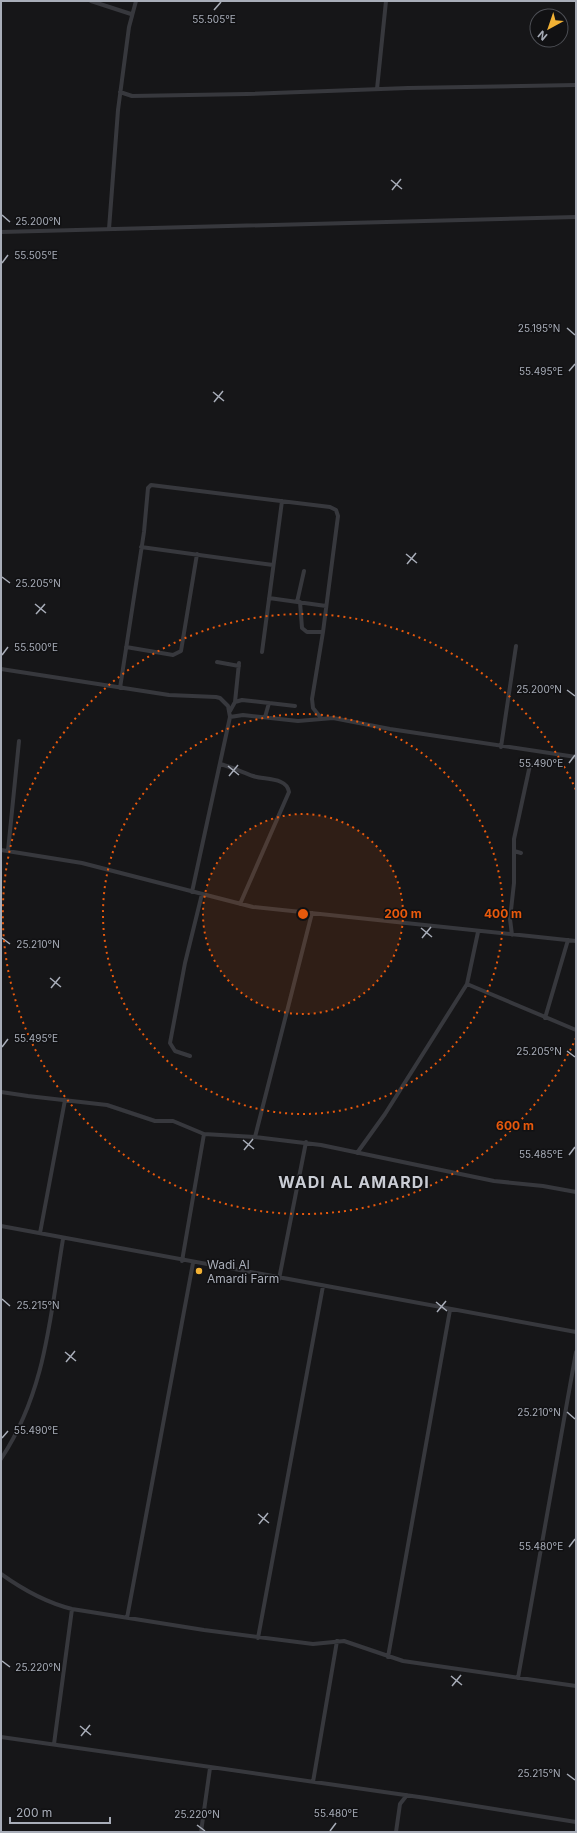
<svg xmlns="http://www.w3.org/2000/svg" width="577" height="1833" font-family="Inter,sans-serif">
	<rect width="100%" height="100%" fill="#161618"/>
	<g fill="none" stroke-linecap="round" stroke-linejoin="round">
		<path stroke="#37383d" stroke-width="4" d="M91,1L131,14
			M377,89L386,1
			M120,92L132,96L247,94L408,88L576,85
			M109,229L118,110L129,27L136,1
			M1,232L576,217
			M141,547L273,565
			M269,598L326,606
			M297,602L304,571
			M300,602L302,628L307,632H323
			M126,647L173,655L181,651L197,554
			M262,652L282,501
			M217,662L239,666
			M1,669L169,695L216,697L220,698L228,706L230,717L192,892
			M120,688L144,532L148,488L151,485L330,507L336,510L338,516L323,632L312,699L313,708L321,718
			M235,702L239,663
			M230,711L235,702L242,700L295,706
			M230,717L243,715L298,721L333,718L390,729L576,757
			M265,717L269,703
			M501,747L516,646
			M220,764C232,767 242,772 253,776C264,780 287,777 289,792L240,904
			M1,850L82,863L253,907L576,941
			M8,851L19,741
			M514,851L521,853
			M512,935L510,919L514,883V839L530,765
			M467,984L576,1030
			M545,1018L568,940
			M190,1056L175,1051L170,1043L185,963L202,894
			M1,1092L28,1096L107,1105L155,1121H173L204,1134L255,1137L321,1145L494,1181L543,1186L576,1192
			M255,1137L312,913
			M357,1153L385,1114L467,984L478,932
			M1,1226L576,1332
			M40,1233L65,1100
			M182,1261L204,1134
			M279,1279L306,1142
			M1,1459C46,1391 50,1317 63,1239
			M1,1574C22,1589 47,1603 72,1609L204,1630L313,1644L344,1641L403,1661L576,1686
			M127,1618L193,1263
			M258,1638L323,1286
			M388,1657L450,1310
			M518,1678L576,1352
			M1,1737L426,1798L576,1822
			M54,1744L72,1609
			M313,1782L337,1641
			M201,1832L210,1768
			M396,1832L400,1804L407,1795"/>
	</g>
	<path fill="none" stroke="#a8adb8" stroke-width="1.5" d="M214,10L221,2M391,180L402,189M392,190L401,179M2,215L10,222M2,263L8,255M567,328L575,335M569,371L575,364M213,392L224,401M214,402L223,391M406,554L417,563M407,564L416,553M2,577L10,583M35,604L46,613M36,614L45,604M2,655L8,647M567,690L575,696M569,763L575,755M228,766L239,775M229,776L238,765M421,928L432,937M2,938L10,944M422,938L431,927M50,978L61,987M51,988L60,977M2,1047L8,1039M567,1051L575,1057M243,1140L254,1149M244,1150L253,1139M569,1155L575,1147M2,1299L10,1306M436,1302L447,1311M437,1312L446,1301M65,1352L76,1361M66,1362L75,1351M567,1412L575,1419M2,1438L8,1431M258,1514L269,1523M259,1524L268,1513M569,1547L575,1539M2,1661L10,1667M451,1676L462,1685M452,1686L461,1675M80,1726L91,1735M81,1736L90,1725M567,1774L575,1780M197,1825L205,1831M330,1831L336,1823"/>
	<circle cx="303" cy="914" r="100" fill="#e8590c" fill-opacity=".12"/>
	<g fill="none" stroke="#e8590c" stroke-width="2" stroke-dasharray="2 4">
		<circle cx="303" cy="914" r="100"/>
		<circle cx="303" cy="914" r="200"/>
		<path d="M576 1038A300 300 0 1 1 576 790"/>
	</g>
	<circle fill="#f2b134" stroke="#111113" stroke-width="1.5" cx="199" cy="1271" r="4"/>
	<g text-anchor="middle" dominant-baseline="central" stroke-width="3" stroke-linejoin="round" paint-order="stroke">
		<g font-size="12" fill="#a8adb8" stroke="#111113" text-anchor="start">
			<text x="207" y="1264">Wadi Al<tspan x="207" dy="14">Amardi Farm</tspan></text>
		</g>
		<g font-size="16" font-weight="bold" letter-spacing="1" fill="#c9ccd4" stroke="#111113">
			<text x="354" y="1182">WADI AL AMARDI</text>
		</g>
	</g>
	<g font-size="10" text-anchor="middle" fill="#a8adb8" stroke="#111113" stroke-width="3" stroke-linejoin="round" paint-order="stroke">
		<text x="214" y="23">55.505°E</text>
		<text x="38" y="225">25.200°N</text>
		<text x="36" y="259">55.505°E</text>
		<text x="539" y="332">25.195°N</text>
		<text x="541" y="375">55.495°E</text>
		<text x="38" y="587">25.205°N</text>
		<text x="36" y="651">55.500°E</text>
		<text x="539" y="693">25.200°N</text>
		<text x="541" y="767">55.490°E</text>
		<text x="38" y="948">25.210°N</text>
		<text x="36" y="1042">55.495°E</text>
		<text x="539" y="1055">25.205°N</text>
		<text x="541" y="1158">55.485°E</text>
		<text x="38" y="1309">25.215°N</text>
		<text x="539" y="1416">25.210°N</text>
		<text x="36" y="1434">55.490°E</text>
		<text x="541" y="1550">55.480°E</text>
		<text x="38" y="1671">25.220°N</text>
		<text x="539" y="1777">25.215°N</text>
		<text x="336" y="1817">55.480°E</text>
		<text x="197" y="1818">25.220°N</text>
	</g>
	<circle cx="303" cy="914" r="6" fill="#e8590c" stroke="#111113" stroke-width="2"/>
	<g font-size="12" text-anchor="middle" font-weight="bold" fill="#e8590c" stroke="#111113" stroke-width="3" stroke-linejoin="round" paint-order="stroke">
		<text x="403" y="918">200 m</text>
		<text x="503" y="918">400 m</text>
		<text x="515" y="1130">600 m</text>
	</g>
	<rect width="577" height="1833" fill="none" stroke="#a8adb8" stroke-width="4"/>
	<g transform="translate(549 28) rotate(220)"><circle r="19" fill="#111113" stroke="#4d4f55"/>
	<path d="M0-3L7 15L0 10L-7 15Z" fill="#f2b134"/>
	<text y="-6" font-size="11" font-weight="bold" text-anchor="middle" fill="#a8adb8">N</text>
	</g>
	<path d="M10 1817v6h100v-6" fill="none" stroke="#a8adb8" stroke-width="2"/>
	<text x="16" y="1817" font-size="12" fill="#a8adb8" stroke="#111113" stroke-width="3" paint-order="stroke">200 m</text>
</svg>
